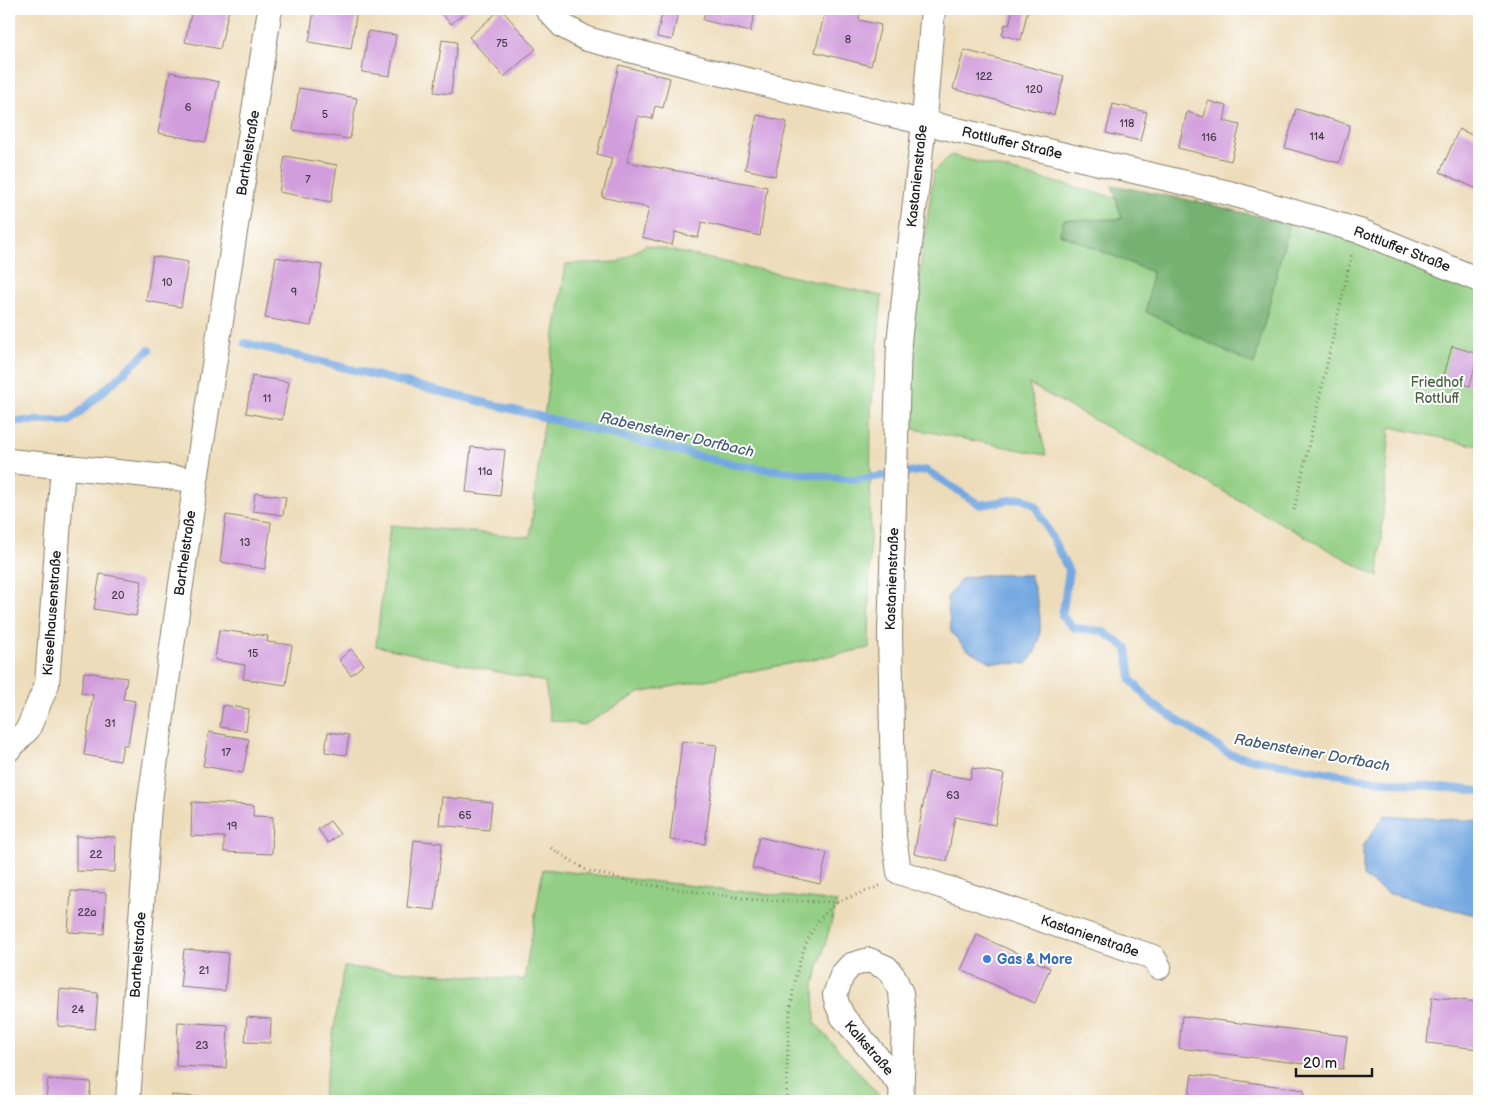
<svg xmlns="http://www.w3.org/2000/svg" width="1488" height="1110" font-family="'Balsamiq Sans',sans-serif">
	<rect width="100%" height="100%" fill="#fff"/>
	<filter id="ink" filterUnits="userSpaceOnUse"><feTurbulence type="fractalNoise" baseFrequency=".02" numOctaves="2"/><feDisplacementMap in="SourceGraphic" scale="10" xChannelSelector="R" yChannelSelector="G"/><feConvolveMatrix kernelMatrix="1 2 1 2 8 2 1 2 1" color-interpolation-filters="sRGB"/></filter>
	<filter id="wash" filterUnits="userSpaceOnUse"><feTurbulence type="fractalNoise" baseFrequency=".0096" numOctaves="4" result="noise"/><feDisplacementMap in="SourceGraphic" scale="20" xChannelSelector="R" yChannelSelector="G"/><feGaussianBlur stdDeviation="1.12" result="paint"/><feColorMatrix in="noise" values="0 0 0 0 0 0 0 0 0 0 0 0 0 0 0 0 0 1.4 0 .05"/><feComposite in="paint" operator="in"/></filter>
	<g filter="url(#wash)">
		<rect width="100%" height="100%" fill="#eddcb9"/>
		<path fill="#92ce83" stroke="#577550" d="M951,155L1116,198L1122,219L1064,220L1060,234L1153,272L1254,365L1293,208L1479,285V446L1390,427L1378,577L1029,384L1046,455L909,428L912,329L934,171Z
			M646,245L882,296L871,412L869,648L639,693L584,725L550,720L545,682L376,646L390,525L530,537L551,359L566,264L618,262Z
			M543,869L837,902L814,984L815,1023L884,1101H322L344,967L524,980Z"/>
		<path fill="#75b171" stroke="#486646" d="M1112,185L1204,203L1289,224L1254,365L1146,312L1152,272L1060,234L1064,220L1122,219Z"/>
		<path fill="#75a8e1" stroke="#48627e" d="M982,575H1030C1037,596 1046,630 1035,651C1033,656 1029,660 1026,664L991,662L966,649L951,632L947,598L962,578Z
			M1385,815L1479,821V916L1387,893L1363,877V846Z"/>
		<g fill="none" stroke-linecap="round" stroke-linejoin="round">
			<path stroke="#75a8e1" stroke-width="8" d="M245,343L735,465L854,480L926,470L980,505L1022,498L1035,505L1069,571L1062,616L1074,628L1102,631L1127,648L1131,680L1154,705L1231,755L1364,779L1479,791
				M9,421H70L149,350"/>
		</g>
		<g id="blocks">
			<path fill="#d19ddc" d="M192,9H229L220,49L185,42Z
				M314,9H357L351,49L309,42Z
				M437,9H469L451,24Z
				M501,9L536,49L504,77L469,37Z
				M663,9H679L672,40L657,37Z
				M706,9H756L750,32L703,20Z
				M843,9L861,11L859,20L881,25L871,66L815,52L825,12L842,16Z
				M1013,9H1028L1021,40L1002,35L1005,24L1009,25Z
				M368,31L396,35L390,76L362,72Z
				M442,40L457,42L451,94L434,92Z
				M964,50L1064,76L1054,115L953,89Z
				M619,65L670,78L663,108L655,106L652,119L638,116L627,162L767,187L760,236L702,222L698,238L675,232L672,245L642,237L649,208L602,197L612,158L597,154Z
				M170,72L219,82L206,142L158,133Z
				M299,88L357,98L350,139L293,130Z
				M1208,101L1227,106L1224,121L1240,125L1231,161L1178,148L1187,112L1204,117Z
				M1113,104L1147,112L1140,141L1106,133Z
				M1296,109L1350,125L1339,163L1285,148Z
				M757,115L787,122L775,176L745,169Z
				M1459,129L1479,138V190L1440,172Z
				M285,156L337,165L331,202L279,192Z
				M153,256L188,262L181,307L146,301Z
				M276,257L322,265L311,326L265,318Z
				M1452,346L1478,354L1470,386L1443,379Z
				M252,376L289,382L282,420L246,413Z
				M471,447L505,450L500,496L466,492Z
				M255,493L286,497L283,515L253,511Z
				M226,515L271,522L265,569L220,562Z
				M100,574L142,581L136,616L94,609Z
				M219,630L268,636L267,642L292,645L286,685L243,679L245,665L215,660Z
				M351,649L364,664L351,675L339,660Z
				M84,672L127,678L123,699L135,701L128,745H123L120,761L84,755L93,695L81,693Z
				M223,705L249,709L246,731L220,727Z
				M209,732L249,739L243,773L203,766Z
				M328,732L349,735L346,755L325,752Z
				M682,741L717,745L705,844L670,840Z
				M972,768L1004,774L995,825L955,817L947,861L914,854L929,772L970,779Z
				M442,797L492,802L489,830L439,825Z
				M192,802L254,805L253,816L273,817L272,854L224,852V837L191,836Z
				M330,821L340,834L328,843L318,829Z
				M76,836L116,837L115,872L76,871Z
				M759,837L827,853L820,884L752,868Z
				M414,840L442,843L435,910L407,907Z
				M71,891L106,893L104,934L68,932Z
				M977,935L1050,968L1035,1003L961,970Z
				M184,949L228,953L225,991L180,987Z
				M60,989L98,993L95,1029L58,1026Z
				M1432,997L1479,1002V1049L1427,1043Z
				M1182,1016L1347,1036L1343,1069L1179,1048Z
				M247,1017L271,1019L270,1043L245,1042Z
				M178,1022L228,1025L226,1068L176,1066Z
				M1192,1074L1304,1090L1303,1101H1188Z
				M48,1079L91,1082L89,1101H46Z
				M171,1095L209,1098V1101H171Z"/>
		</g>
	</g>
	<g filter="url(#ink)">
		<use href="#blocks" fill-opacity="0" stroke="#847c6a" stroke-width="1"/>
		<g fill="none" stroke-linecap="round" stroke-linejoin="round">
			<g stroke="#847c6a" stroke-width="26">
				<path id="street" d="M547,9L563,26L587,39L706,70L922,122L1229,193L1363,232L1479,280
					M933,9L923,132L899,342L890,633L894,837L899,872L1153,957L1159,967
					M9,461L196,480
					M9,749L28,729L47,684L63,466
					M128,1101L149,807L196,480L270,9
					M901,1101L904,1026L901,993L894,977L887,968L869,960L851,965L842,975L835,995L837,1004L843,1017L901,1085"/>
			</g>
			<path stroke="#847c6a" stroke-width="3" stroke-dasharray="1 4" stroke-linecap="butt" d="M1479,385V387
				M1294,510L1352,253
				M551,848L586,870L642,884L756,900L837,902L880,886
				M786,1101C789,1045 785,970 818,922C822,915 830,909 837,902"/>
			<use href="#street" stroke="#fff" stroke-width="24"/>
		</g>
	</g>
	<circle fill="#3f7fe0" stroke="#fff" stroke-width="2" cx="987" cy="959" r="5"/>
	<g text-anchor="middle" dominant-baseline="central" stroke-width="4" stroke-linejoin="round" paint-order="stroke">
		<g font-size="11" fill="#493c4c">
			<text x="848" y="39">8</text>
			<text x="502" y="43">75</text>
			<text x="984" y="76">122</text>
			<text x="1034" y="89">120</text>
			<text x="188" y="107">6</text>
			<text x="325" y="114">5</text>
			<text x="1127" y="123">118</text>
			<text x="1317" y="136">114</text>
			<text x="1209" y="137">116</text>
			<text x="308" y="179">7</text>
			<text x="167" y="282">10</text>
			<text x="294" y="292">9</text>
			<text x="267" y="398">11</text>
			<text x="485" y="471">11a</text>
			<text x="245" y="542">13</text>
			<text x="118" y="595">20</text>
			<text x="253" y="653">15</text>
			<text x="110" y="723">31</text>
			<text x="226" y="752">17</text>
			<text x="953" y="795">63</text>
			<text x="465" y="815">65</text>
			<text x="232" y="826">19</text>
			<text x="96" y="854">22</text>
			<text x="87" y="912">22a</text>
			<text x="204" y="970">21</text>
			<text x="78" y="1009">24</text>
			<text x="202" y="1045">23</text>
		</g>
		<g font-size="14" fill="#1c1c1c" stroke="#fff">
			<text transform="translate(1012 143) rotate(13)">Rottluffer Straße</text>
			<text transform="translate(248 153) rotate(-81)">Barthelstraße</text>
			<text transform="translate(917 176) rotate(-84)">Kastanienstraße</text>
			<text transform="translate(1402 249) rotate(21)">Rottluffer Straße</text>
			<text transform="translate(185 553) rotate(-82)">Barthelstraße</text>
			<text transform="translate(892 579) rotate(-88)">Kastanienstraße</text>
			<text transform="translate(52 613) rotate(-86)">Kieselhausenstraße</text>
			<text transform="translate(1090 936) rotate(19)">Kastanienstraße</text>
			<text transform="translate(138 955) rotate(-86)">Barthelstraße</text>
			<text transform="translate(869 1048) rotate(49)">Kalkstraße</text>
		</g>
		<g font-size="14" fill="#4b6345" stroke="#fff">
			<text x="1437" y="382">Friedhof<tspan x="1437" dy="16">Rottluff</tspan></text>
		</g>
		<g font-size="14" font-weight="bold" fill="#366cbe" stroke="#fff" text-anchor="start">
			<text x="997" y="959">Gas &amp; More</text>
		</g>
		<g font-size="15" font-style="italic" fill="#445b75" stroke="#fff">
			<text transform="translate(677 435) rotate(13)">Rabensteiner Dorfbach</text>
			<text transform="translate(1312 753) rotate(10)">Rabensteiner Dorfbach</text>
		</g>
	</g>
	<rect width="1488" height="1110" fill="none" stroke="#fff" stroke-width="30"/>
	<path d="M1296 1068v8h76v-8" fill="none" stroke="#1c1c1c" stroke-width="2.5"/>
	<text x="1303" y="1068" font-size="15" fill="#1c1c1c" stroke="#ffffff" stroke-width="4" paint-order="stroke">20 m</text>
</svg>
